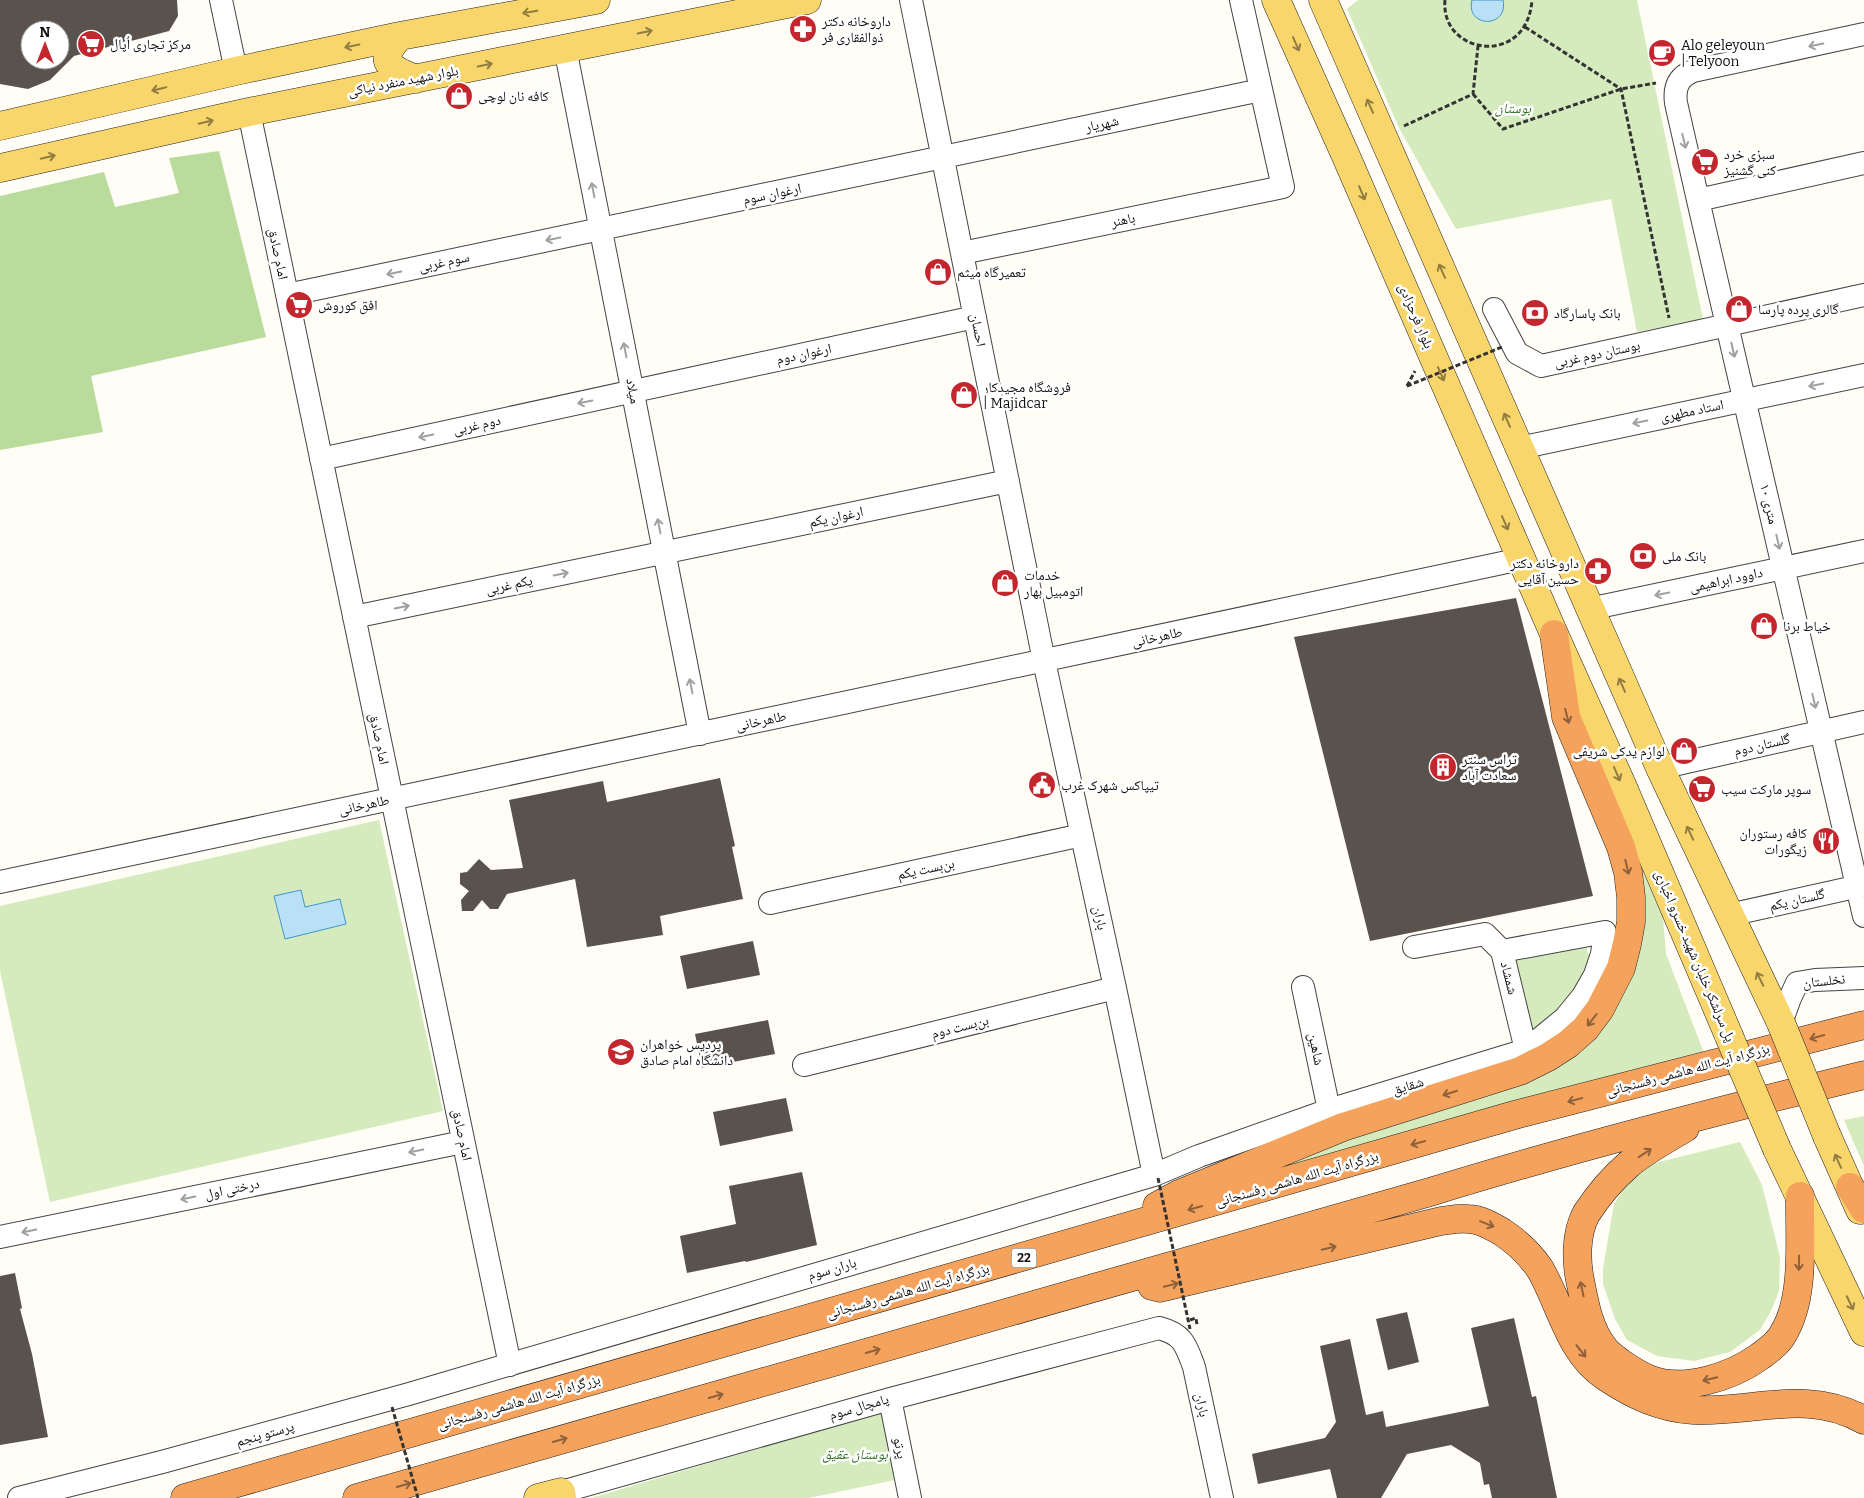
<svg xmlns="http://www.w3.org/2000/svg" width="1864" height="1498" font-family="Bitter,'Noto Naskh Arabic',serif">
	<rect width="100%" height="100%" fill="#fffdf5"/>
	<path fill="#d5ebbd" d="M1358,0H1637L1703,319L1637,332L1611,199L1456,229L1399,128L1347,9Z
		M1599,774L1663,917L1666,954L1704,1053L1182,1199L1520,1078L1632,953Z
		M379,820L443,1111L50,1202L0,971V906Z
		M1584,941L1592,964L1582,984L1542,1026L1531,1028L1516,961L1519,954Z
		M1864,1116V1166L1844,1120Z
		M1740,1142L1762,1185L1780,1257L1779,1291L1772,1309L1760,1330L1730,1352L1694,1361L1657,1356L1627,1340L1615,1319L1603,1284V1268L1614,1204L1626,1186L1642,1167L1663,1161Z
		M881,1412L895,1480L809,1498H591Z"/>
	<path fill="#b9dc9c" d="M219,151L266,337L91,376L103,432L0,450V196L104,172L115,207L179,193L169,158Z"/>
	<path fill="#b9e0f7" stroke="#3f96cf" d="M1472,0H1503C1509,29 1465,28 1472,0Z
		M301,890L305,907L340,899L346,924L285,939L274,896Z"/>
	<path fill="#5a524d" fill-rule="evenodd" d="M0,0H177L178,16L169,31L74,56L50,80L28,89L0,84ZM30,30H60V60H30Z
		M1516,598L1593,896L1370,941L1294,637Z
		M720,778L735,846L732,847L743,899L660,916L663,935L587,947L575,879L507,894L498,909H490L482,900L473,911H462L461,900L469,891L460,884V873L467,872L479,859L491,870L523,868L509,800L603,781L607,802Z
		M753,941L760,975L687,989L680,956Z
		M768,1020L775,1054L702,1068L695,1034Z
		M786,1098L793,1131L720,1146L713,1112Z
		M802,1172L817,1245L746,1262L745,1261L687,1273L680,1236L736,1224L729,1186Z
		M15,1273L22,1308L20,1309L32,1354L48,1437L0,1445V1276Z
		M1407,1312L1419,1362L1388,1370L1376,1319Z
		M1514,1318L1532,1397L1536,1396L1557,1498H1492L1489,1484L1484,1485L1480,1463L1451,1445L1407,1454L1381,1498H1337L1330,1469L1258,1484L1252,1454L1325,1438L1336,1422L1320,1346L1350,1339L1366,1415L1383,1411L1386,1427L1489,1406L1471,1328Z"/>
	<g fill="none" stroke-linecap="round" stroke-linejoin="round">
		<g stroke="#444" stroke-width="24">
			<path id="minor" d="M221,0L236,71
				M911,0L1044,661L1115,988L1154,1175
				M1864,34L1693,71C1678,77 1674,88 1676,103L1698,200L1864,916
				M565,48L700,734
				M249,112L510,1365
				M1698,200L1864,163
				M962,253L1283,187L1241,0
				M287,295L1261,90
				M1494,309L1517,353L1541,366L1864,295
				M1519,448L1864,375
				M321,459L975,317
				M1589,609L1864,551
				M354,617L1008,481
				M1660,768L1864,722
				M0,882L1521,559
				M770,903L1082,835
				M1729,915L1864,885
				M1414,947L1485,934L1502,951
				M1502,951L1526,1050
				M1303,987L1329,1110
				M1781,1023L1790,998L1797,983L1815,980L1864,978
				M804,1065L1115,988
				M0,1237L463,1142
				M890,1399L910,1498
				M561,1492L890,1399L1159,1328C1183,1334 1186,1345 1194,1367L1222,1498
				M19,1498L162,1462L409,1394L1154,1175L1199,1156L1329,1110L1526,1050L1565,1018L1583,996L1595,975L1602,954L1605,932L1502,951"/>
		</g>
		<g stroke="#222" stroke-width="29">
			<path id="major" d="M1276,0L1345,154L1554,634L1622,785L1729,1036
				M1323,0L1660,768L1781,1023
				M400,36C375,62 391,69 416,79
				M0,126L236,71L400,36L596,0
				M0,168L249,112L807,0
				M1827,1136L1860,1210
				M1777,1149L1864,1332
				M538,1498L561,1492L562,1498"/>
		</g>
		<g stroke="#222" stroke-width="29">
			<path id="highway" d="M1685,1128C1667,1139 1644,1151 1628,1165C1613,1178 1597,1197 1586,1214C1575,1235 1576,1263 1581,1285C1585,1306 1590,1331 1604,1348C1608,1354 1616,1359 1621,1363C1630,1369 1640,1376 1651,1380C1684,1392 1731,1377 1759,1357C1767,1351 1778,1344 1783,1334C1806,1297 1799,1238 1800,1196
				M1850,1187L1864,1209
				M1157,1206L1179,1194L1343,1127L1520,1071L1548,1057L1568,1044L1585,1029L1600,1009L1621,968L1627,944L1631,922V897L1628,872L1621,847L1566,717L1554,634
				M1152,1286L1160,1288L1441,1221C1450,1220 1459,1218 1468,1219C1480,1219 1492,1226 1502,1232C1517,1242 1530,1254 1540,1269C1561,1305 1569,1353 1606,1377C1633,1395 1660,1408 1693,1410C1753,1413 1806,1388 1864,1420
				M185,1498L1518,1114L1864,1025
				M357,1498L1430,1192C1573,1148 1718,1111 1864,1075"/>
		</g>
		<path stroke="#333" stroke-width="3" stroke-dasharray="5 2.5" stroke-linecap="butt" d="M1445,0C1440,55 1527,68 1532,0
			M1525,27L1621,89L1669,318
			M1473,94L1503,129L1621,89L1656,83
			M1404,126L1473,94L1478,46
			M1407,386L1415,371
			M1190,1320L1196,1318L1197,1325"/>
		<use href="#minor" stroke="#fff" stroke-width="22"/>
		<use href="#major" stroke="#f9d66b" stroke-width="28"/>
		<use href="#highway" stroke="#f5a25d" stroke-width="28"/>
		<g stroke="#222" stroke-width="29" stroke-linecap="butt">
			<path id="major-bridge" d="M1781,1023L1827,1136
				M1729,1036L1777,1149"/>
		</g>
		<path stroke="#333" stroke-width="3" stroke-dasharray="5 2.5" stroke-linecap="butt" d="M1407,386L1502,347
			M1158,1178L1190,1329
			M392,1407L418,1498"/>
		<use href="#major-bridge" stroke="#f9d66b" stroke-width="28"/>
	</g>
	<defs><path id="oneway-shaft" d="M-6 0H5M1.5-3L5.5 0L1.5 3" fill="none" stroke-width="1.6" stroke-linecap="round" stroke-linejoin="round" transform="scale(1.25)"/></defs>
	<g stroke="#917d42">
		<use href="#oneway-shaft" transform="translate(530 12) rotate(170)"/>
		<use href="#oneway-shaft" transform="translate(645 32) rotate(-11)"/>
		<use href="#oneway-shaft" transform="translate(1296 44) rotate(66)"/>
		<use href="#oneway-shaft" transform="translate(352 46) rotate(168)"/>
		<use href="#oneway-shaft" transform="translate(485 65) rotate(-12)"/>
		<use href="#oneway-shaft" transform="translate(159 89) rotate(167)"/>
		<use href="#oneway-shaft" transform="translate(1370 106) rotate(-114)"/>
		<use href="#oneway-shaft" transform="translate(206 122) rotate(-13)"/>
		<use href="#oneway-shaft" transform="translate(48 157) rotate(-13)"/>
		<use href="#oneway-shaft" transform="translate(1362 193) rotate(67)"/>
		<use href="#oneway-shaft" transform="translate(1442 271) rotate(-114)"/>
		<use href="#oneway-shaft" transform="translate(1441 374) rotate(66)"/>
		<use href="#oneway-shaft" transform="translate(1507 420) rotate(-114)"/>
		<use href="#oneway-shaft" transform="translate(1505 523) rotate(66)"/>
		<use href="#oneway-shaft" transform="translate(1622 685) rotate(-114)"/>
		<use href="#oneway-shaft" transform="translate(1617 774) rotate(66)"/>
		<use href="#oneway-shaft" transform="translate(1690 833) rotate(-115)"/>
		<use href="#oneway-shaft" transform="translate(1760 979) rotate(-116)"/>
		<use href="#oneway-shaft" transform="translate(1838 1161) rotate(-114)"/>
		<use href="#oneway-shaft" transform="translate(1850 1303) rotate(65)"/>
	</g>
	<g stroke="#a0a0a0">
		<use href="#oneway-shaft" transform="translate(1816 45) rotate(168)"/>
		<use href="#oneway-shaft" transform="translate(1684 141) rotate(77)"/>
		<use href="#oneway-shaft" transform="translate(593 190) rotate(-101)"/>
		<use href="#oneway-shaft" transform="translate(553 239) rotate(168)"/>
		<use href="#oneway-shaft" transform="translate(394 273) rotate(168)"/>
		<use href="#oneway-shaft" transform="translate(625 350) rotate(-101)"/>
		<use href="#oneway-shaft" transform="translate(1733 350) rotate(77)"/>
		<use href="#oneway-shaft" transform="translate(1816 385) rotate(168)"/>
		<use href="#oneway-shaft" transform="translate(585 402) rotate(168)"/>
		<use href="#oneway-shaft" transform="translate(1640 422) rotate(168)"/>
		<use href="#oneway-shaft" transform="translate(426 436) rotate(168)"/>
		<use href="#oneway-shaft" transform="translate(659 526) rotate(-101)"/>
		<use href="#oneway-shaft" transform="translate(1778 542) rotate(77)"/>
		<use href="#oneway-shaft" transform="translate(561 574) rotate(-12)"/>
		<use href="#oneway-shaft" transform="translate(1662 594) rotate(168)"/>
		<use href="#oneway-shaft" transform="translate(402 607) rotate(-12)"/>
		<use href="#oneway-shaft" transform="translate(691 686) rotate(-101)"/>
		<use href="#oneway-shaft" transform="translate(1814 701) rotate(77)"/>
		<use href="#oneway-shaft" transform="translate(416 1151) rotate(168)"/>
		<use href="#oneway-shaft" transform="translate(188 1198) rotate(168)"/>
		<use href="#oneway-shaft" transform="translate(29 1231) rotate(168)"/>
	</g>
	<g stroke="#8e613b">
		<use href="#oneway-shaft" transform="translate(1567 716) rotate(75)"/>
		<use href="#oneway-shaft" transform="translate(1627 867) rotate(77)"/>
		<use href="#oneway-shaft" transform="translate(1592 1020) rotate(128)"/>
		<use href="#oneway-shaft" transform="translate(1817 1037) rotate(165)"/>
		<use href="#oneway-shaft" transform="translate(1450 1093) rotate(162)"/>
		<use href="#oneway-shaft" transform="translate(1575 1100) rotate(165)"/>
		<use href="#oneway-shaft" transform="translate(1418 1143) rotate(164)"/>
		<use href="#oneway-shaft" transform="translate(1645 1153) rotate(-33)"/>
		<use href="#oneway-shaft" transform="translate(1195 1208) rotate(164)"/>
		<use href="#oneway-shaft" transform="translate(1487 1224) rotate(22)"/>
		<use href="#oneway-shaft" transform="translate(1329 1248) rotate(-13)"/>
		<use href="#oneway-shaft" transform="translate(1799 1263) rotate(91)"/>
		<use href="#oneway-shaft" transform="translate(1171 1285) rotate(-13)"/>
		<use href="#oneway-shaft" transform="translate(1582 1289) rotate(-102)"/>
		<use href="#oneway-shaft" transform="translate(873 1351) rotate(-16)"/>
		<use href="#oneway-shaft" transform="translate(1581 1351) rotate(52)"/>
		<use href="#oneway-shaft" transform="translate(1710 1379) rotate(166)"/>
		<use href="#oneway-shaft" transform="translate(716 1396) rotate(-16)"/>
		<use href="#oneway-shaft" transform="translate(560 1440) rotate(-16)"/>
		<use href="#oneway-shaft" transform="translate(404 1485) rotate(-16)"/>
	</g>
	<defs>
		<g id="pharmacy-disc" transform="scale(1.4375)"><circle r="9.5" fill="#c4262e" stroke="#fff"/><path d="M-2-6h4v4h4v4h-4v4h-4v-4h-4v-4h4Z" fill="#fff"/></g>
		<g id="supermarket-disc" transform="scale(1.4375)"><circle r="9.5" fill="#c4262e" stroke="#fff"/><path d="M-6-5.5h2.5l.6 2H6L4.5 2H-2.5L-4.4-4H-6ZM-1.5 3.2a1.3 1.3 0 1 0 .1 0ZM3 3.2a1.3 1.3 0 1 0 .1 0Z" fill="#fff"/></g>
		<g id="cafe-disc" transform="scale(1.4375)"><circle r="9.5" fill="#c4262e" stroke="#fff"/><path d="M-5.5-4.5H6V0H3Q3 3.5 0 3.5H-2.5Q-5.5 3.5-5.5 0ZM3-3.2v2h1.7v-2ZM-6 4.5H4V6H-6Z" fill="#fff"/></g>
		<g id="shop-disc" transform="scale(1.4375)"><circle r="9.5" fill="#c4262e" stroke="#fff"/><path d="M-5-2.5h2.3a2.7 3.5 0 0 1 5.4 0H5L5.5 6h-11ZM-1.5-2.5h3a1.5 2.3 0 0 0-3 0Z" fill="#fff"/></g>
		<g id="bank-disc" transform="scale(1.4375)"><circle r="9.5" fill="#c4262e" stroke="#fff"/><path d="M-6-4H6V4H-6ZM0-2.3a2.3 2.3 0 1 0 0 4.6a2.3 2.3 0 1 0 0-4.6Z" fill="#fff"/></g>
		<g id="building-disc" transform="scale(1.4375)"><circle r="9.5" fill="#c4262e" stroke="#fff"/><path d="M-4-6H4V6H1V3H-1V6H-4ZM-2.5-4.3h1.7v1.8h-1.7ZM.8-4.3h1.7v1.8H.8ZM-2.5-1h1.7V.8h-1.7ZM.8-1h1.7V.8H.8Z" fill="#fff"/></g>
		<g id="civic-disc" transform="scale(1.4375)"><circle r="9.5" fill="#c4262e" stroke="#fff"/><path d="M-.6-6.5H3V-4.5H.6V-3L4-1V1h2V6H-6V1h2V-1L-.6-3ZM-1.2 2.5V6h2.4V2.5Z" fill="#fff"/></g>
		<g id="restaurant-disc" transform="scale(1.4375)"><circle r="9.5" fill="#c4262e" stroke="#fff"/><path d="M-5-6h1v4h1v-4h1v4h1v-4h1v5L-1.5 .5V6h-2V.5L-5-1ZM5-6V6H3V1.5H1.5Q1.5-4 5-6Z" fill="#fff"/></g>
		<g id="university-disc" transform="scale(1.4375)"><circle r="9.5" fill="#c4262e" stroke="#fff"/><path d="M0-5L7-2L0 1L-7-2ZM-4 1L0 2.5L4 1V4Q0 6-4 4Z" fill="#fff"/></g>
	</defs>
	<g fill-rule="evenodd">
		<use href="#pharmacy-disc" x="803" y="29"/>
		<use href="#supermarket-disc" x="91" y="44"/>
		<use href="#cafe-disc" x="1662" y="53"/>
		<use href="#shop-disc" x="459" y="96"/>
		<use href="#supermarket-disc" x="1705" y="162"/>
		<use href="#shop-disc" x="938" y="272"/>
		<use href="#supermarket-disc" x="299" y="305"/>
		<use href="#shop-disc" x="1739" y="309"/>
		<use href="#bank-disc" x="1535" y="313"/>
		<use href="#shop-disc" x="964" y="395"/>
		<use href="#bank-disc" x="1643" y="556"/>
		<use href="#pharmacy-disc" x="1598" y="571"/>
		<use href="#shop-disc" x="1005" y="583"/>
		<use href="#shop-disc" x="1764" y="626"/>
		<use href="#shop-disc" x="1684" y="751"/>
		<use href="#building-disc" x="1443" y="767"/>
		<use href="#civic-disc" x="1042" y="785"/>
		<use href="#supermarket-disc" x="1702" y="789"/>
		<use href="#restaurant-disc" x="1826" y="841"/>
		<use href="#university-disc" x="621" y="1052"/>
	</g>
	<g text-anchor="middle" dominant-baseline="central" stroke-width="5" stroke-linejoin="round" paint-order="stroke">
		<rect fill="#fff" stroke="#585858" stroke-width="1" x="1011.5" y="1248.5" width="25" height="19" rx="4"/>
		<g font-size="12" font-weight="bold" fill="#111">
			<text x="1024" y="1258">22</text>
		</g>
		<g font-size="14" fill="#111" stroke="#fff" text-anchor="start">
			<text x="822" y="21">داروخانه دکتر<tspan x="822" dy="16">ذوالفقاری فر</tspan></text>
			<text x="110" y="44">مرکز تجاری اُپال</text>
			<text x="1681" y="45">Alo geleyoun<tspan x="1681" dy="16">| Telyoon</tspan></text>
			<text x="478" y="96">کافه نان لوچی</text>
			<text x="1724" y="154">سبزی خرد<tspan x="1724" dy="16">کنی گشنیز</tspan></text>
			<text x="957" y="272">تعمیرگاه میثم</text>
			<text x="318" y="305">افق کوروش</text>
			<text x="1758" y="309">گالری پرده پارسا</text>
			<text x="1554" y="313">بانک پاسارگاد</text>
			<text x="983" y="387">فروشگاه مجیدکار<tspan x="983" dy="16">| Majidcar</tspan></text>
			<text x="1662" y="556">بانک ملی</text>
			<text x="1579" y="563" text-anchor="end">داروخانه دکتر<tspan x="1579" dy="16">حسین آقایی</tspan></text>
			<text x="1024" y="575">خدمات<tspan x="1024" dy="16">اتومبیل بهار</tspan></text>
			<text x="1783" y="626">خیاط برنا</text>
			<text x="1665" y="751" text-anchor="end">لوازم یدکی شریفی</text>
			<text x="1462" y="759">تراس سنتر<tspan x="1462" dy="16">سعادت آباد</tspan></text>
			<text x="1061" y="785">تیپاکس شهرک غرب</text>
			<text x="1721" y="789">سوپر مارکت سیب</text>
			<text x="1807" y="833" text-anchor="end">کافه رستوران<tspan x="1807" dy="16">زیگورات</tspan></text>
			<text x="640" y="1044">پردیس خواهران<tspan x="640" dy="16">دانشگاه امام صادق</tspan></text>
		</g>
		<g font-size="14" fill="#111" stroke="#fff">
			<text transform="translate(403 81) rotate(-11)">بلوار شهید منفرد نیاکی</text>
			<text transform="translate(1102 124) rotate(-12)">شهریار</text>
			<text transform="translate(772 194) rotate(-12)">ارغوان سوم</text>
			<text transform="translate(1123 220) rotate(-12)">باهنر</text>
			<text transform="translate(278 254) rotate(78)">امام صادق</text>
			<text transform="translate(444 262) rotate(-12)">سوم غربی</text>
			<text transform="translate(1416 316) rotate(67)">بلوار فرحزادی</text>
			<text transform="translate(978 330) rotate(79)">احسان</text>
			<text transform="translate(804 354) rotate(-12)">ارغوان دوم</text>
			<text transform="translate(1597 354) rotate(-12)">بوستان دوم غربی</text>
			<text transform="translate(633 391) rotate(79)">میلاد</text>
			<text transform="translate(1692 411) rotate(-12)">استاد مطهری</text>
			<text transform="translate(477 425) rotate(-12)">دوم غربی</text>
			<text transform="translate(1769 504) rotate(77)">۱۰ متری</text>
			<text transform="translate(836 517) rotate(-12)">ارغوان یکم</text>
			<text transform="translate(1726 580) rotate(-12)">داوود ابراهیمی</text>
			<text transform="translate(509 585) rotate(-12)">یکم غربی</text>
			<text transform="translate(1157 637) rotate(-12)">طاهرخانی</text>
			<text transform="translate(761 721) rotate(-12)">طاهرخانی</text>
			<text transform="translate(379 739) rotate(78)">امام صادق</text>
			<text transform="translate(1762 745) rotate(-13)">گلستان دوم</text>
			<text transform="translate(364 805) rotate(-12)">طاهرخانی</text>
			<text transform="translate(926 869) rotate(-12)">بن‌بست یکم</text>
			<text transform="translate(1797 900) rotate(-13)">گلستان یکم</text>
			<text transform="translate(1100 918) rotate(78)">باران</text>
			<text transform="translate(1695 956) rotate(67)">پل سرلشکر خلبان شهید خسرو اخباری</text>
			<text transform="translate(1509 978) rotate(76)">شمشاد</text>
			<text transform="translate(1824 981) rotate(-6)">نخلستان</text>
			<text transform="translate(960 1027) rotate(-14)">بن‌بست دوم</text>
			<text transform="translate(1316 1049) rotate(78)">شاهین</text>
			<text transform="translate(1688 1070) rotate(-15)">بزرگراه آیت الله هاشمی رفسنجانی</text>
			<text transform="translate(1408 1086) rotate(-17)">شقایق</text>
			<text transform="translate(462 1135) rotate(78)">امام صادق</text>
			<text transform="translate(1297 1179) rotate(-16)">بزرگراه آیت الله هاشمی رفسنجانی</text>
			<text transform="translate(232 1189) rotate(-12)">درختی اول</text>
			<text transform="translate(832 1269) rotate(-16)">باران سوم</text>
			<text transform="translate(908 1291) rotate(-16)">بزرگراه آیت الله هاشمی رفسنجانی</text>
			<text transform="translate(519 1402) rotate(-16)">بزرگراه آیت الله هاشمی رفسنجانی</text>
			<text transform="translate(1202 1405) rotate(78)">باران</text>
			<text transform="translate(859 1407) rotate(-16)">پامچال سوم</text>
			<text transform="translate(265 1434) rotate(-16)">پرستو پنجم</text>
			<text transform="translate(900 1448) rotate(79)">پرتو</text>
		</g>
		<g font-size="14" font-style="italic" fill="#2f6b1f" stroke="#fff">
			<text x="1513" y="108">بوستان</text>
			<text x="855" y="1454">بوستان عقیق</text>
		</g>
	</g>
	<g transform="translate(45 45)"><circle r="24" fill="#ffffff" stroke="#a0a0a0"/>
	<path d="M0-4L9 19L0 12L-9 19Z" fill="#c4262e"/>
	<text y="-8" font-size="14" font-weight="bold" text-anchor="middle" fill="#111111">N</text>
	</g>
</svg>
